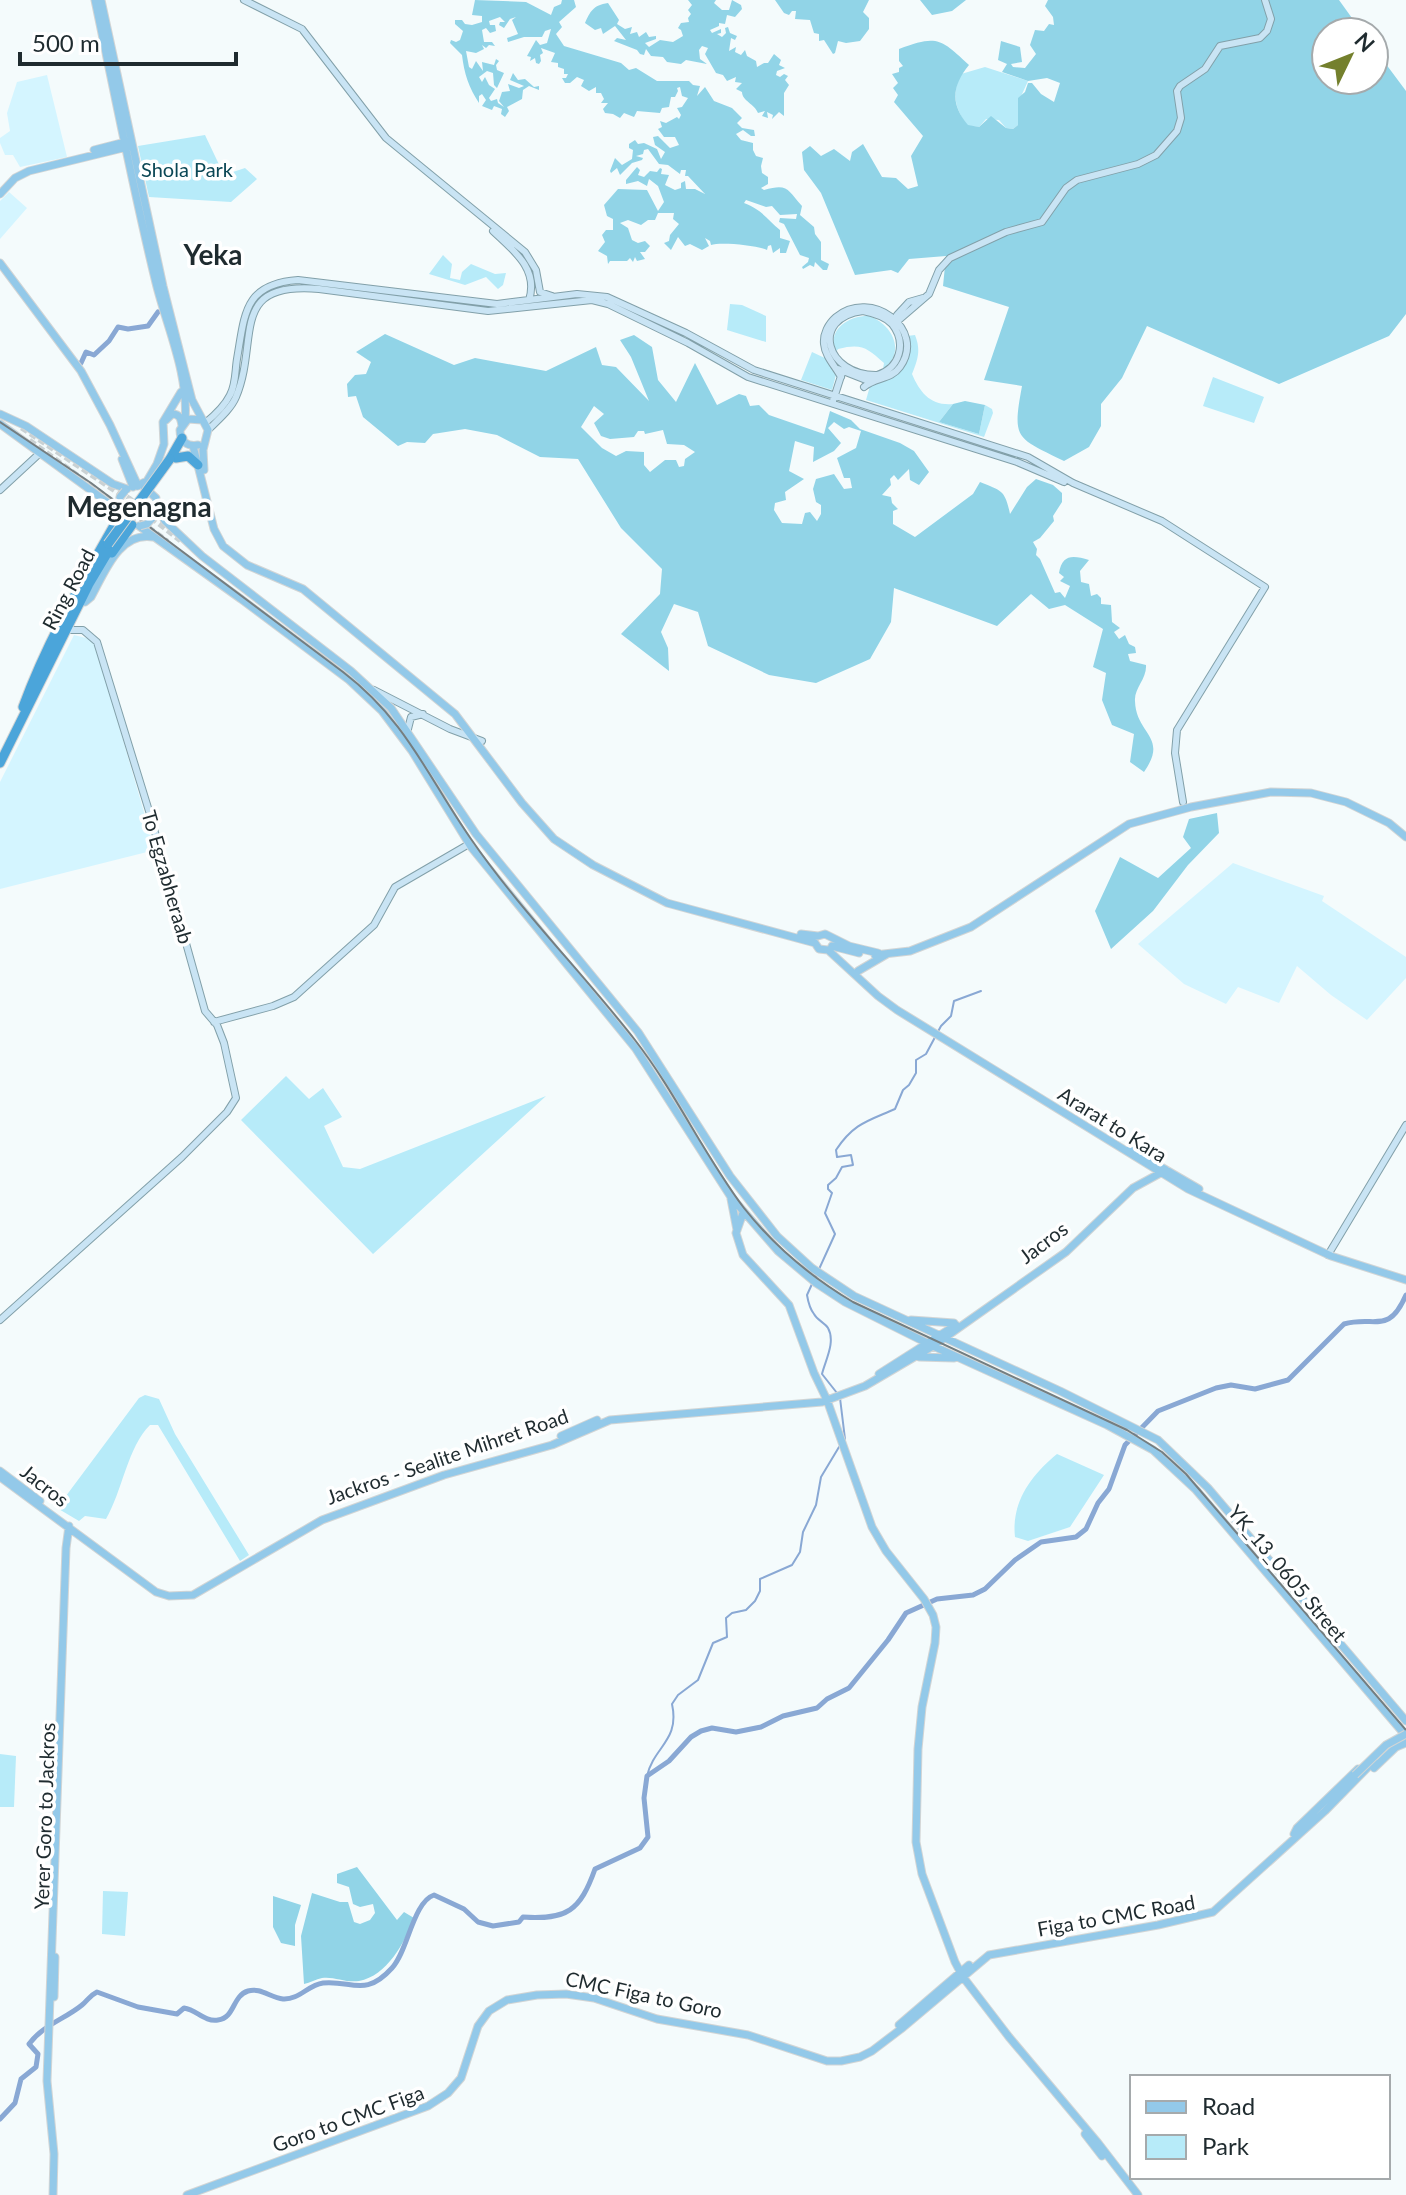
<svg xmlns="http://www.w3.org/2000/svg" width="1406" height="2195" font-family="Lato,sans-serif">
	<rect width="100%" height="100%" fill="#f4fbfc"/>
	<path fill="#d4f5ff" d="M47,75L67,157L20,167L13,155H5L0,143V138L10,131L7,113L17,82Z
		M9,192L27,208L0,239V201Z
		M74,635L94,640L155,850L0,889V782Z
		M1233,863L1324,896L1322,901L1406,957V978L1367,1020L1331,995L1297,966L1279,1003L1238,987L1226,1004L1184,984L1138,944Z"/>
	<path fill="#b7ebf9" d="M985,67L1028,81L1018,103V125L1013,129L1006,128L999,120L986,119L979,127L968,126C955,110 951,93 961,74Z
		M205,135L224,175L245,168L257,179L231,202L149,197L138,146Z
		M443,255L452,264L450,278L460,280L462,272L471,264L495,274L506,273L503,285L498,289L486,277L465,285L429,274Z
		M730,304L742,305L766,316V342L727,330Z
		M869,316C892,324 907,352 883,369L884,363C867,348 862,343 838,349L836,352C826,330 849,315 869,316Z
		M915,335C921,350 918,359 912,374C920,393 931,406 953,404L939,422L979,434L985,405L992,409L993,413L984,437L866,400L870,386L901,369L907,336Z
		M812,352L827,359L836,375L832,390L801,380Z
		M1213,377L1264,397L1254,423L1203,406Z
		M286,1076L309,1099L323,1088L342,1117L324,1126L343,1167L360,1169L546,1096L373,1254L241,1120Z
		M145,1395L159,1399L175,1434L249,1555L240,1561L158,1425H150C128,1446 122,1492 106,1519L85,1516L79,1521L57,1508L139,1398Z
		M1057,1454L1104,1475L1070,1527L1028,1541L1015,1537C1011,1503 1031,1475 1057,1454Z
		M0,1754L16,1756L14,1807H0Z
		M103,1891L128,1892L125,1936L102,1934Z"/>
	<path fill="#91d4e7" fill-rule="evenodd" d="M475,0L526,2L551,15L554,7L561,4L562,0H574L576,7L559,22L562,27L556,34L564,46L621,63L629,70L636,68L657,81H689L693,85L700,86L697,96L705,87L714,101L732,108L742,118L737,123L742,128L754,130L755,136H751L743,130L736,134L741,140L753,143V150L756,156L763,158L761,166L762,173L768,177V184L761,188L764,190C789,183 787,190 802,206L800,215L814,227L815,234L821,242V260L829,264L827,270H823L815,262L814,267L810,265L803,269L802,267L808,262L809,258L800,255L784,224L779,222L780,218L796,219L797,214L780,215L772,206L766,207L746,200L744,203C761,209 768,220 780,230V238L790,241L786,253H780V248L773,253L771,245L768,246L767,250C756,245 720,242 711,245L710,241L705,238L709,246L702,250L690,244L685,246L678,237L671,250L664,243L669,241L670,235L679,224L673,219L674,213H658L655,220H648L641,225L628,220L620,223L628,228L632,240L638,243L645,241L650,246L645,252H640L645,259L637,261L635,257L633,262L630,258L627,261H610L608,264L607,256L598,251L605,242L602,235L606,230H613V219L607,216L604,205L618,189L647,190L658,211L664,202L658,186L649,179L647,186L638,181L626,184V180L637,167L640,170L638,175L644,177L650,171L657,172L660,168L662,169L661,174L669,175L665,185L675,190L681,188V183L685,181L686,189H695L705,194L688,176H685L686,170H681L680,174L668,165L659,164L648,149L644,150L643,154L636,156L643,158L642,160L632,163L620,175L617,168L611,173L610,171L615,158L622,165L632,159L633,150L629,148V144L635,140L638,144L644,143L657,149L661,159L665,152L655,145L653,137L658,136L670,148L679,145L675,137H664L658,129L662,127L660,121L666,123L677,117L679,119L681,115L677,108L682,107L688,98L682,96L680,87L677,88L678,91L675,97H671L669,107L662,108L660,113L637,111L634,117L624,113L620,118L613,114L605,113L603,109L608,103H601L604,99L601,93H596V87L589,91L581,86L584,80L577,77L570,83H565L562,78H566L568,74H564V69L558,67V63L551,62L555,53L541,48L543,53L540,55L541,61L539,64L536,63L535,58L530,61L531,57L527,56L536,40L540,45L547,43L551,29L545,31L542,37H524L508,42L507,38L518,34L512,20L516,17L510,19L504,28L499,25L500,22H505L500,17L489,21L490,25H495L496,31L490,33L486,28L482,30L484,42H492L495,46L489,45L486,48L482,45L484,49L476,53L466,51L469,67L472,69L476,61L483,71L482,62L494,65L496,59L499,61L496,65L497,70L504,73L497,88L494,85L493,73L487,71L479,77L482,82L485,77L489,85L495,89L489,98L491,101L497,99L498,103L504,107L499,101L502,92L510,91L508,84L519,88L524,86L510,80L513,73L518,80L525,79L534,87L539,86V90L529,86L523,90L522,99L507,107L509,111L505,117L501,114L502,109L494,106L492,110L482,106L486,100L482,94L479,96V103C469,88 464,73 462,55L450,43L451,40L456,42L460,40L463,31L455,24V20H462L465,24L472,25L482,22V16L472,15Z
		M688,0H716L714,3L722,10H729L732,0L741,5L742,9L735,17L727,15L725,24L719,23V26L710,30L712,33L721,29V33L717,34L722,37L726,33L725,28L728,27L730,33L737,36L735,40L731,38L729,51L736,47L735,52L741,55L745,50L747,56L756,61L757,67L764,63H768L774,54L781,60L779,65L785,68L777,71L776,75L780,77L784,74L788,76L785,80L789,85L784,93V116L779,112L772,119L773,115L767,112L768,118L762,116L765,111L758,113C755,104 742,101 742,92L736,89L742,83L735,82L736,77L727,81L723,75L716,73L705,54L708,48L702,46L699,50L700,59L707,64L686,60L681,64L667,62L663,57L651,56L646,49L644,55L640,54L637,50L614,41L617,38L626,40L615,26L603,34L601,28L595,30L585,23C590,12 593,5 608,3L619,20L617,24L625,29L632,27L630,34L637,32L639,37L646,32L649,37L656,36V39L645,43L649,47L660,40L673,42L683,36L681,30L678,28L681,23L689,22L688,18L691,14L688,10L692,5Z
		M775,0H869L863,12L869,18V29L860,41L846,43L838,41L835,53L833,54L824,40L819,41V34L814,33L810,20L795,19L796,11H792L789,15L784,13Z
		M920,0H966L952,11L932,15Z
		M1048,0H1339L1362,32H1326V80H1374V48L1406,91V314L1389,336L1279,384L1147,326L1122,378L1101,404V426L1089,447L1064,461C1016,437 1012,440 1022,386L984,380L1009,307L943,286L946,256L909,259L898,273L891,270L855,275L821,193L804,170L802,152L810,146L821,156L834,149L850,161L852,152L863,144L882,177L896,178L908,189L918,186L911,156L923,136L894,102L898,95L893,88L898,83L892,74L899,72V68L903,66L899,61V49C937,35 940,38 969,65C952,86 950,104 968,125L979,127L991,116L1006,128L1013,129L1018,125V98L1025,92L1028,83H1032L1041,94L1054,102L1060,83L1047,78L1028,81L1002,72L1007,64L998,60L1001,41L1020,47L1022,62L1011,64L1013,67L1025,68L1036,54L1030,45L1035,30L1044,31L1049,24L1054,25L1053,17L1045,6Z
		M385,334L454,365L475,358L546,371L596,347L602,365L616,367L649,401L631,357L620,340L634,335L652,347L658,380L676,402L695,363L717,405L739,394L746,396L750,406L759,405L769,415L824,434L830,411L851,420L860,429L900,443L914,451L929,472L919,485L910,480L909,469L898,480L894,475L890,479L891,485L882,495L891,497L892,503L898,509L893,511V524L915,537L973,494L980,482C1002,491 1005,490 1010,514L1027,487L1036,479L1053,485L1062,493V502L1053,516L1054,521L1040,538L1033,542L1037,549L1036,555L1040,559L1055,593L1060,592L1065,598L1070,586L1060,581L1064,577L1059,573C1062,554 1073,555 1089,560L1080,571L1081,582L1089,584L1091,596L1097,594L1101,598V604L1111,605L1112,622L1120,628L1114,632L1119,639L1125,635L1129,644L1135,647L1136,653L1128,654L1130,661L1146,665C1147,679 1134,688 1135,701C1136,735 1169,736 1144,772L1130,762L1134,734L1112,725L1102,700L1106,673L1093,667L1103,629L1065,605L1049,609L1031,594L997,626L894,588L891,622L870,659L816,683L769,675L708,646L698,612L674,604L661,632L668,648L669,671L621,634L660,594L662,569L621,528L578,459L540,457L497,435L465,429L433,434L425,443L407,442L398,446L363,417L356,396L348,397L347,384L355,375L366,374L371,362L356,352ZM594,406L604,414L594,423L601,436L610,439L634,437L638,431H644L645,434L663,430L667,444L684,445L695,452L685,459L684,466L679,467L676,460H665L650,472L644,465V452L626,451L616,456L602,448L581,427ZM834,422L844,429L849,427L861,431L856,448L837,458L844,478H850L852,488L844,489L834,474L816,479L813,489L816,502L821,505V514L817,521L810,512L805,513L802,524L782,523L774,510L775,503L786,500L785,492L804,479L789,471L795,441L814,447L813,462L834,451L841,443L828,428Z
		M965,401L985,405L979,434L939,422L953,404Z
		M1217,813L1219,833L1188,865L1153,911L1111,949L1095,911L1120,857L1158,878L1191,848L1183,837L1189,819Z
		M357,1867L397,1920L404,1912L414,1918C405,1942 387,1976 359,1981C346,1983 333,1976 322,1978C316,1979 310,1983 304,1984L301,1936L312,1893L340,1902H348L354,1922L360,1924L370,1920L375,1913L373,1904L360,1907L353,1904L349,1887L337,1883V1874Z
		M273,1896L301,1905L295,1925V1946L281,1943L273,1927Z"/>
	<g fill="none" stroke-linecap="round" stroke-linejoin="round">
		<path stroke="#89a8d4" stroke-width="2" d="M815,1278L835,1234L825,1213L832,1193L828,1189V1185L836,1178L842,1167L853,1165L851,1155L837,1157L836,1150C854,1123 868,1121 895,1109L903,1090L909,1085L916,1073V1060L926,1054L941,1026L951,1016L954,1001L981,991
			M812,1284L807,1295C808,1301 810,1309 814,1314C817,1320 825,1323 828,1328C836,1342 825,1361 822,1374L837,1393
			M840,1398L845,1439
			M647,1776C654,1746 680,1741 672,1704L678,1695L698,1680L713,1643L727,1637L726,1618L732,1613L746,1610L755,1601L760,1591V1579L792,1565L800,1552L803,1532L816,1505L821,1477L839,1447"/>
		<path stroke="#89a8d4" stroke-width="5" d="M81,363L86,352L94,355L109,341L118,327L128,329L148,326L158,312
			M0,2119L15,2103L21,2079L36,2067L38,2054L29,2044C43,2025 65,2019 82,2005C88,2000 89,1996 97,1992L138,2007L177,2014L184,2008C197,2010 204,2022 218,2020C235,2018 232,1996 248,1991C260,1987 271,1998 283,1999C299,2000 308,1985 323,1983C352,1980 365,1998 392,1968C408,1951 413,1902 434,1895L464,1909L478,1922L493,1926L519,1922L523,1917C567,1920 580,1911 595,1869L640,1848L648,1837L644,1798L647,1776L669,1761L691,1737L701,1731L712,1728L736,1732L761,1727L783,1716L817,1708L827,1699L849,1688L888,1640L906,1613L937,1599L973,1595L985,1589L1015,1560L1041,1542L1076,1537L1086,1529L1098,1503L1109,1489L1125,1445L1158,1411L1216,1388L1231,1385L1255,1389L1288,1380L1344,1324C1375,1315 1388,1336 1406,1295"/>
		<path stroke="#c9d1d3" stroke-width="7" stroke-dasharray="7 3.5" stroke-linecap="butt" d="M22,427L130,500L181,540
			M29,441L167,542"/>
		<g stroke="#82a0a9" stroke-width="8">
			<path id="secondary" d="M244,0L302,29L386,138L525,252L536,270L540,292L552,296
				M493,231C513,250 539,269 529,300
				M863,311C873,313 885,316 892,324C907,343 900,368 877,375C826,376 809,318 863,311Z
				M897,315L909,302L923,298
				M893,325L929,294L939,270L950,258L1006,232L1042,222L1066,188L1077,180L1138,164L1156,155L1177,131L1181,118L1177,91L1180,86L1205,69L1220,46L1260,38L1267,31L1271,19L1265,0
				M838,369L866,380H873
				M841,377C835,366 825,356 824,344C823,334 828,324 836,317C871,288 927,329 900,367C891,380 875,377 864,387
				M833,401L842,373
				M205,423C215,415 224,407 230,395C236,384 235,371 237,359C245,313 244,284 298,280L497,304L577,294L607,297L686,333L754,370L1028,457L1073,483L1162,521L1265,587L1177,730L1175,753L1183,802
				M208,430C218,420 231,409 236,397C260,340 227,281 319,289L488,311L592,300L608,304L688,343L748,377L1017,462L1064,482
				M0,490L40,453
				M374,690L450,729L482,741
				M408,729L411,717L423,714
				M214,1022L273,1006L294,997L374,925L395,887L469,844
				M1328,1255L1406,1125
				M0,1320L182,1157L227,1112L236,1098L224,1043L217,1025L205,1011L149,811L97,642L83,630H71"/>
		</g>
		<g stroke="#d2d5d5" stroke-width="9">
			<path id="primary" d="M95,0C115,95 133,189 156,283C167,328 189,374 185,421
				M101,0L163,286L192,400L208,430L203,450L204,470
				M94,150L129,141
				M0,194L15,178L29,171L127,147
				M0,263L81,371L110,425L138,486
				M0,414L26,426L113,484L127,489
				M166,420L172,414C180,414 181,419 182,426
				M0,424L118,510
				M198,445C187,447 180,441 180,430L188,419L202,420
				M193,446L214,529L223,546L247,565L303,589L455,714L522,803L554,839L593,865L667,903L815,943L819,949L828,950L878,996L897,1010L1188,1189L1331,1256L1406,1280
				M122,459L133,487
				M137,486L147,481L157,464L164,444L163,422L181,392
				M144,487L156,498L157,512
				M158,508L165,521L202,556L351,671L391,708L476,834L638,1032L730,1176L777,1236L812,1268L854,1296L1060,1391L1158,1440L1208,1488L1406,1721
				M139,526L241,599L349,680L382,711L412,751L471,847L636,1049L731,1197L778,1251L816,1283L845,1302L933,1346L1107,1425L1153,1450L1196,1490L1406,1736
				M85,602L91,597C104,574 119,531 153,537
				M801,934L818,936L825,934L849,946L878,953
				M832,946L859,953
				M875,955L910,951L971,927L1129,824L1191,807L1271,792L1311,793L1346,802L1389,823L1406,837
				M858,971L887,954
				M1130,1149L1199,1189
				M731,1199L737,1230
				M743,1213L736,1233L743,1255L789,1305L814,1373L827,1400L872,1527L886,1551L924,1599L933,1615L936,1627L935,1643L922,1707L918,1749L916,1842L922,1874L955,1962L963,1977L1009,2037L1098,2143L1138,2195
				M911,1320L954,1323
				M919,1357L954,1358
				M879,1374L956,1325
				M561,1436L597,1420
				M0,1471L40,1501
				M0,1477L156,1592L169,1596L193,1595L322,1520L444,1475L552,1445L610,1420L822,1402L865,1386L933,1346L1066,1252L1133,1188L1166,1170
				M1374,1768L1396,1747L1406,1743
				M1294,1834L1297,1828L1358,1769
				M54,1997L55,1957
				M899,2025L969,1965
				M1085,2134L1102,2156
				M53,2195L54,2154L47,2081L66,1548L69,1526
				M187,2195L428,2106L448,2093L461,2078L478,2026L489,2011L507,2000L537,1995L566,1994L594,1998L657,2019L748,2035L827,2061H841L860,2057L872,2051L901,2029L989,1955L1158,1925L1213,1912L1325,1811L1374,1761"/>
		</g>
		<g stroke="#d2d5d5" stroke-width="11">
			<path id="highway" d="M176,458L188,456L198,465
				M170,459L182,438
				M112,553L132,525
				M23,707C47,641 82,582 116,522L119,512
				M0,763L89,584L111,547"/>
		</g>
		<use href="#secondary" stroke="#c9e4f4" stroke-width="6"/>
		<use href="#primary" stroke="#93c9e9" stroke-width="7"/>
		<use href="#highway" stroke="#4ba5da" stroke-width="9"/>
		<path stroke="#747e81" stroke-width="2" d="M0,422L91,483L343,672C407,721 427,776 471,839C520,910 582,972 635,1040C676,1093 704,1155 744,1208C774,1246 811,1277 853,1302L1127,1430L1162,1452L1186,1474L1406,1730"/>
		<g stroke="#d2d5d5" stroke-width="9" stroke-linecap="butt">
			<path id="primary-bridge" d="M118,509L120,497L125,491
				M140,526L147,524L156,514
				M1355,1775L1386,1745L1406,1734"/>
		</g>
		<g stroke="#d2d5d5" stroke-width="11" stroke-linecap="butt">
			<path id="highway-bridge" d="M108,544L170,459"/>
		</g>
		<use href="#primary-bridge" stroke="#93c9e9" stroke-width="7"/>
		<use href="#highway-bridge" stroke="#4ba5da" stroke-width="9"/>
	</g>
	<g text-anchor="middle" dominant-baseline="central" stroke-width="7" stroke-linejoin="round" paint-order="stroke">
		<g font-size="20" fill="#0b4755" stroke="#fff">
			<text x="187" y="169">Shola Park</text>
		</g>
		<g font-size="20" fill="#1f2b2f" stroke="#fff">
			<text transform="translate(68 589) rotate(-62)">Ring Road</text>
			<text transform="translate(168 877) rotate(74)">To Egzabheraab</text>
			<text transform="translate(1113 1124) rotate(32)">Ararat to Kara</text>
			<text transform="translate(1043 1242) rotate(-37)">Jacros</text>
			<text transform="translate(447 1456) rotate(-19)">Jackros - Sealite Mihret Road</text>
			<text transform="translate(45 1485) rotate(38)">Jacros</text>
			<text transform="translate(1288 1573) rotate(50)">YK_13_0605 Street</text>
			<text transform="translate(44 1816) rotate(-88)">Yerer Goro to Jackros</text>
			<text transform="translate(1116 1915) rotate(-10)">Figa to CMC Road</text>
			<text transform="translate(644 1994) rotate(12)">CMC Figa to Goro</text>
			<text transform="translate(348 2118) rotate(-20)">Goro to CMC Figa</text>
		</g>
		<g font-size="28" font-weight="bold" fill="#1f2b2f" stroke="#fff">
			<text x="213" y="254">Yeka</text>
			<text x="139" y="506">Megenagna</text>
		</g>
	</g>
	<rect x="1130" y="2075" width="260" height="104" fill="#ffffff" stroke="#a5aaac" stroke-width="2"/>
	<rect x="1146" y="2101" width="40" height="12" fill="#93c9e9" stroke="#a5aaac" stroke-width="2"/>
	<text x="1202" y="2115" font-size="24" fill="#1f2b2f">Road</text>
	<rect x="1146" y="2135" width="40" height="24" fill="#b7ebf9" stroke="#a5aaac" stroke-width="2"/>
	<text x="1202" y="2155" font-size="24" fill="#1f2b2f">Park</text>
	<g transform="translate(1350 56) rotate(47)"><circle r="38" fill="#ffffff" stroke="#a5aaac" stroke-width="2"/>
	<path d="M0-6L14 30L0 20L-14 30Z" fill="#74802d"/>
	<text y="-12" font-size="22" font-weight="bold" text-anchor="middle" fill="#1f2b2f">N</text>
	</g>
	<path d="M20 52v12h216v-12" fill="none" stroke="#1f2b2f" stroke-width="4"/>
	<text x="32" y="52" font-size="24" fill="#1f2b2f" stroke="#ffffff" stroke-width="6" paint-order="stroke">500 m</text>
</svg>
